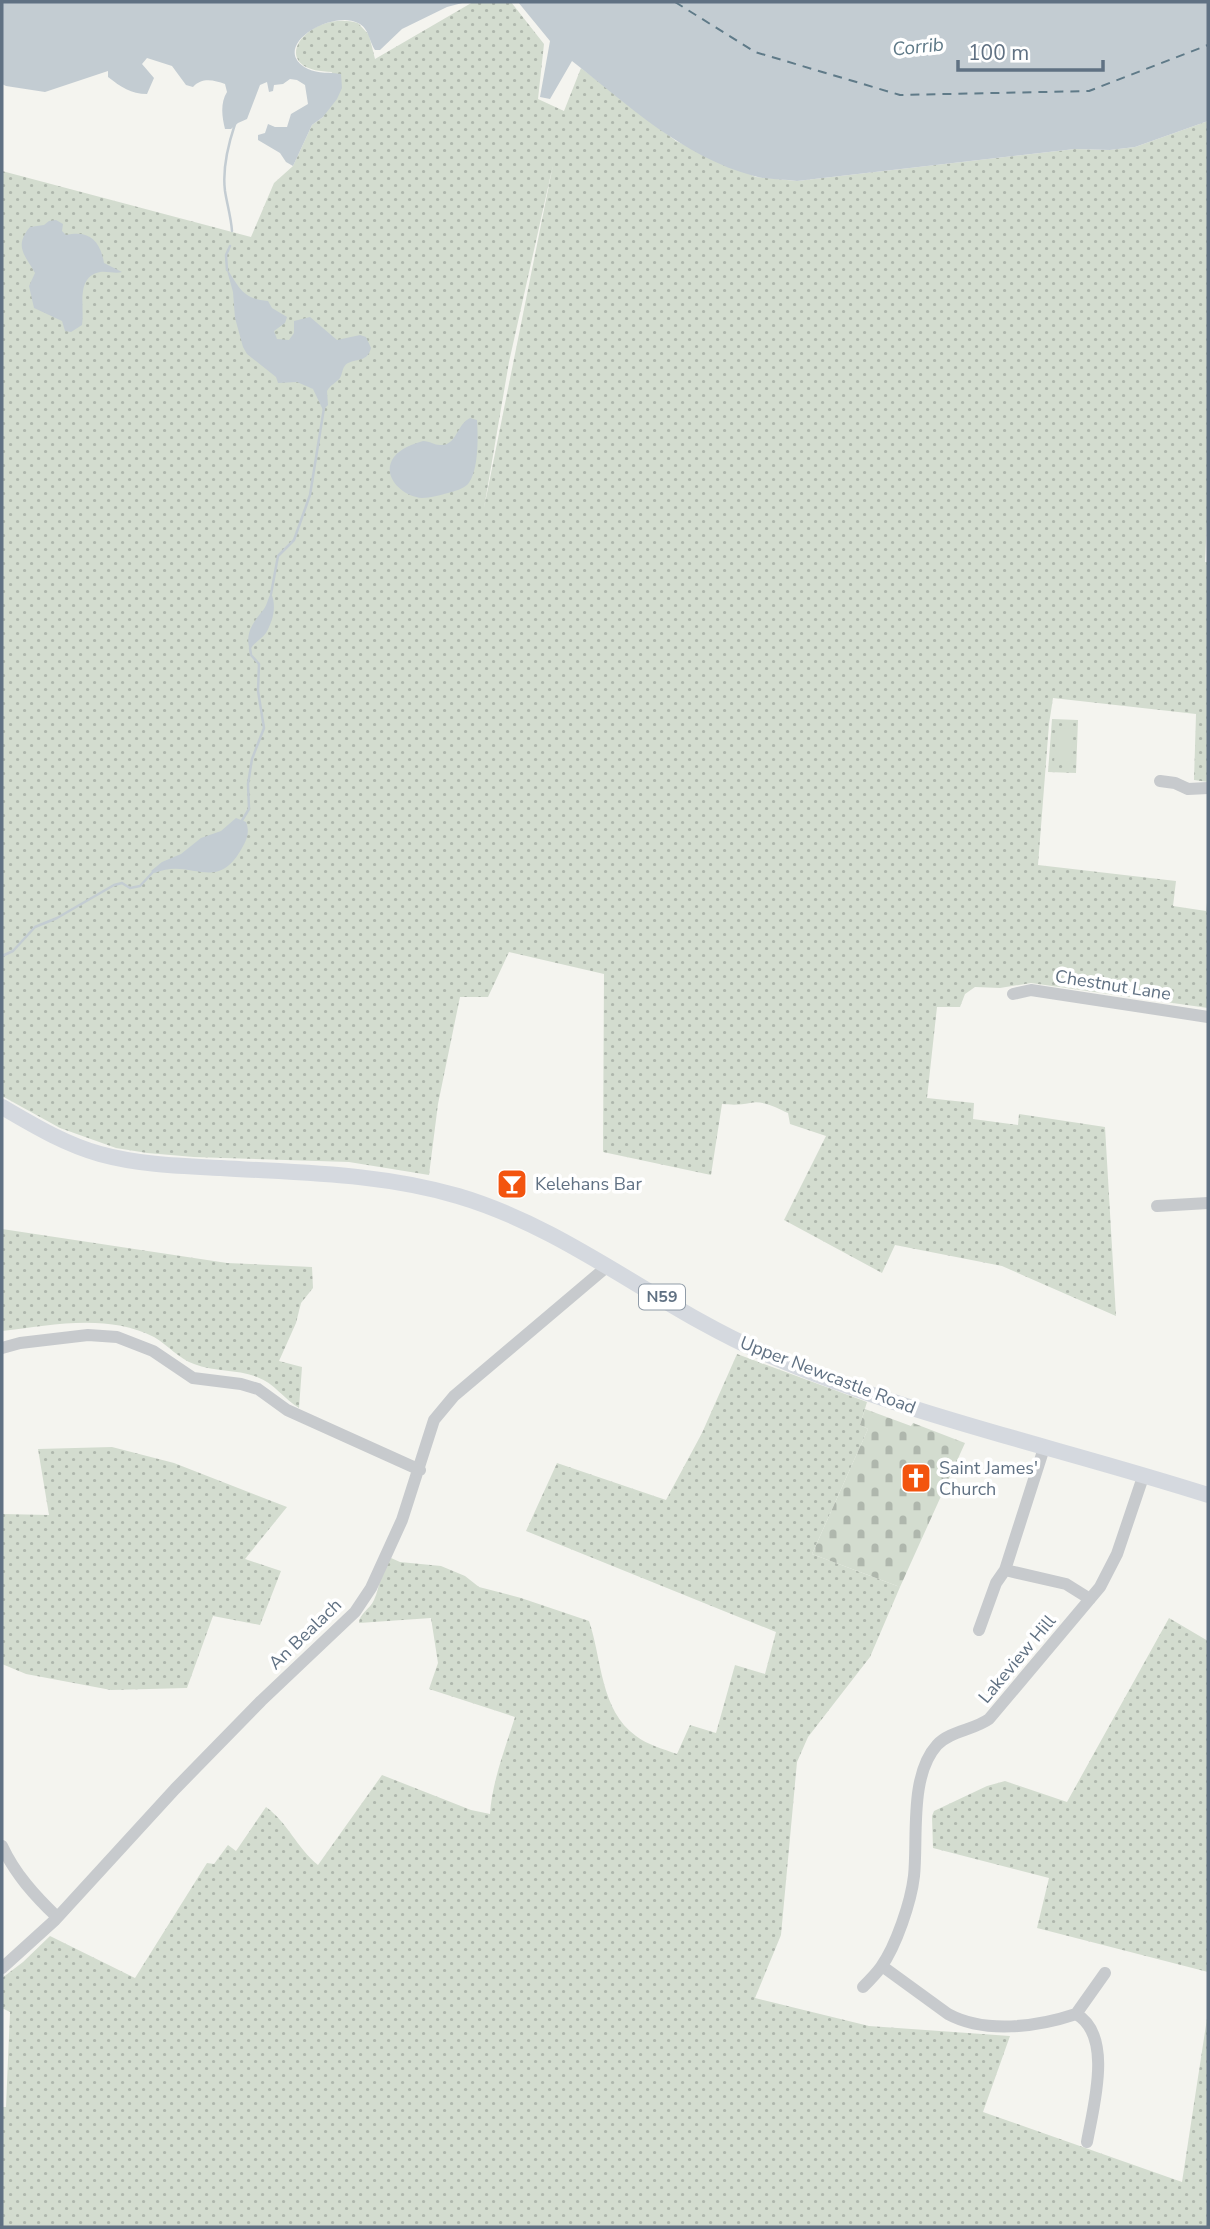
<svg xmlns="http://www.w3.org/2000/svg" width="1210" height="2229" font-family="'Nunito Sans',sans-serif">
	<defs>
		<pattern id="grass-dots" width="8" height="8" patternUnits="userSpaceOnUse" patternTransform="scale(1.75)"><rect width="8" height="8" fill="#d3dccf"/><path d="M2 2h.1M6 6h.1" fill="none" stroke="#afb7ad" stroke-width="1.8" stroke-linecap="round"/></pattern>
		<pattern id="cemetery-stones" width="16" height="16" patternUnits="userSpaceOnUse" patternTransform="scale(1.75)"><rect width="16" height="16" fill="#d3dccf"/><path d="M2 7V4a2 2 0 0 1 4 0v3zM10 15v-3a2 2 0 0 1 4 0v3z" fill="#afb7ad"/></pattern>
	</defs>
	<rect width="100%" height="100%" fill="#f4f4ef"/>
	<path fill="url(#grass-dots)" fill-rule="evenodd" d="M473,2H511L544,44L538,99L564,111L581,68L676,141L756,177L797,181L1075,149L1110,150L1135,147L1208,121V502L1205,562H1208V782L1194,780L1196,714L1053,698L1049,724L1038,865L1176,881L1173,906L1206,911L1208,894V1008L1031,983L1000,988L975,987L965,994L960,1007H937L927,1098L974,1103L973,1119L1018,1125L1019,1114L1105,1127L1116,1316L1002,1266L895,1245L882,1273L784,1220L826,1136L790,1124L788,1113C777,1108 763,1100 750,1103C740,1105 733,1105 722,1104L711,1175L603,1152L604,974L509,952L488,997H460L438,1104L429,1175L349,1162L194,1157L147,1153L116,1148L60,1128L2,1096V171L251,237L274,183L293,166L312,125L323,117L332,72C262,71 307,8 358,23L369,35L375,59ZM553,165L484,508L509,362Z
		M1052,719L1078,720L1076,773L1048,772Z
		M2,1229L227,1263L312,1267L313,1288L301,1303L296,1323L279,1361L302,1367L299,1408C284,1399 274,1383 257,1377C237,1369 214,1372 194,1364C179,1359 168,1345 154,1337C107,1313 52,1325 2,1331Z
		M737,1354L867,1402L860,1425L868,1429L812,1554L900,1587L870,1657L808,1737L797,1762L781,1935L755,1998L869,2026L1010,2036L983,2112L1182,2182L1208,2012V2227H2V2107H6L10,2012L2,2008V1978L23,1962L50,1936L135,1978L207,1863L214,1864L228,1845L236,1851L266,1807C288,1823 297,1848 318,1865L382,1775L471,1810L490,1814C492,1782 505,1749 515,1717L429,1689L438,1663L431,1618L359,1623C359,1614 370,1609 374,1600C381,1586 379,1569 391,1558L400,1562L441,1566L465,1576L479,1587L521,1598L589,1621C602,1659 600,1710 636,1736C648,1745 663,1749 677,1754L690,1725L716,1733L735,1665L765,1674L776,1632L526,1531L557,1463L666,1500L702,1433Z
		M112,1447L174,1463L287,1507L245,1559L281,1571L260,1625L213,1616L187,1688L111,1690L26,1674L2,1664V1514L49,1515L38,1449Z
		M1169,1618L1208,1641V1972L1037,1928L1049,1878L933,1848L932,1816L934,1811L987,1786L1005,1781L1067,1802Z"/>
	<path fill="url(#cemetery-stones)" d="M865,1409L911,1426L913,1423L965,1443L900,1587L812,1554L868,1429L860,1425Z"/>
	<path fill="#d3dccf" d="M1057,728L1073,729L1071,764L1054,763Z"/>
	<path fill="#c3ccd2" d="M2,2H466L447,7L402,29L380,50H375C369,41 369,28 358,23C331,9 267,48 308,69C318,74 330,72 341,74L342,88L337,99L323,117L312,125L293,166L286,162L280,153L258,140V135L265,133L268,124L275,127H287L291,114L308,104L305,85L297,80L290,79L283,84L274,85L273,91L269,92L267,82L260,85L247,119L238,123L231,129H225C222,117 220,103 227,92L225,84C214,80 202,77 193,87L186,85L172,66L147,58L142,64L154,78L147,94C131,94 121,87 108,77V71L45,92L6,86L2,84Z
		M518,2H1208V121L1135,147L1110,150L1075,149L797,181C783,179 767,180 754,176C683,157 628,105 572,61L550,99L540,97L550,41Z
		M56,220L63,224L62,231L66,235C89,230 100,240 104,263L122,272C115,274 108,271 100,272C75,277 85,307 82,325L71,332L65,331L62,321L34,308L29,286L35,273C26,256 13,247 30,227L44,225L49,221Z
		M226,267C239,287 242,299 268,301L272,308L287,317L285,323L274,331L277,339L289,340L294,333V321L310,317L337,340L360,335L366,337L371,348C367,362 359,358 348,363C342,366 343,373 340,378C336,383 330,385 327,391L328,405L323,410L313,389L297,382L278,383L276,377L247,354L243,347L235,318L233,292Z
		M470,418L477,420C478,436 479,471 468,484C463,489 455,491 448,493C440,495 430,498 422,498C403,497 380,476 394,457C401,448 413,444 423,441C430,441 434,445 440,445C457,446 456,425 470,418Z
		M271,593C277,606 273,621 266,633C261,640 254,642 250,650C244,634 254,621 264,609C267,605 268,598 271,593Z
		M236,818L246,822C250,832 247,839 242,848C216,895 191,857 155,873L151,871L162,862L181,854L201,838L221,831Z"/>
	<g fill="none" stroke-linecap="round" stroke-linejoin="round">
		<path stroke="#c3ccd2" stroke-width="2.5" d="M232,231C231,217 227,204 225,191C222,168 228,145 235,124
			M227,270L226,255L230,246
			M271,594L278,556L294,540L310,495L324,408
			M241,822L249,809L248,784L252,759L264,728L258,691L259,664L251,655L250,648
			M2,956L13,951L35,927L57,918L114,885L122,883L130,888L140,886L153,872"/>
		<path stroke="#5f7a88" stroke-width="2" stroke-dasharray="9 7" stroke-linecap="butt" d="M675,2L755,52L900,95L1089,91L1208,45"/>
		<path stroke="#c7cacd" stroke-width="12" d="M1160,781L1175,783L1188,789L1208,788
			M1013,994L1031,990L1208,1017
			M1157,1206L1208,1203
			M2,1348L20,1343L88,1335L117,1337L153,1351L193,1378L241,1384L258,1389L287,1410L420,1470
			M1005,1570L1066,1584L1090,1599
			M979,1630L996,1583L1005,1570L1044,1448
			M2,1846C15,1874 35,1896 57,1917
			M882,1966L948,2014C985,2034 1037,2027 1076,2014L1105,1973
			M2,1968L55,1920L175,1789L261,1701L355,1612L371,1588L402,1520L434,1420L454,1396L603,1270L606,1264
			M863,1987C869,1981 876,1974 881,1967C896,1946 911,1902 914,1876C918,1838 909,1776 937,1745C950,1731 974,1730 989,1719L1100,1587L1117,1554L1143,1477
			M1076,2014C1114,2035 1093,2108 1087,2142"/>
		<path stroke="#d5d9df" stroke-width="16" d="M2,1107C33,1125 64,1144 100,1154C140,1165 181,1166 221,1168C301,1173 380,1173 458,1196C570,1229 660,1309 766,1354C909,1416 1061,1448 1208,1495"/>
	</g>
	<defs>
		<g id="bar-square" transform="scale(1.575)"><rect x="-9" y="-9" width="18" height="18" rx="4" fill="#f3540f" stroke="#fff"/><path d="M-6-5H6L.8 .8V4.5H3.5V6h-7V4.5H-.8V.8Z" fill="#fff"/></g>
		<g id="church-square" transform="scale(1.575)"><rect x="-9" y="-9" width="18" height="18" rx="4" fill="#f3540f" stroke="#fff"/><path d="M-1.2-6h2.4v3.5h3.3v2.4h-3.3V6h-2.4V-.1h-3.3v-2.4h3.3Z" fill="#fff"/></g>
	</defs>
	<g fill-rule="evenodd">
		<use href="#bar-square" x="512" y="1184"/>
		<use href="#church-square" x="916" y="1478"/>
	</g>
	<g text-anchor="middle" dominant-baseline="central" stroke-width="7" stroke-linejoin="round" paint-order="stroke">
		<rect fill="#fff" stroke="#909ca8" stroke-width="2" x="639" y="1284.5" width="46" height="25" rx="5"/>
		<g font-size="16" font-weight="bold" fill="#607183">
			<text x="662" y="1297">N59</text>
		</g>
		<g font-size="18" fill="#607183" stroke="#fff">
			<text transform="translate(1113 985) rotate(9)">Chestnut Lane</text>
			<text transform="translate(828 1375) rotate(21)">Upper Newcastle Road</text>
			<text transform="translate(305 1634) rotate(-44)">An Bealach</text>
			<text transform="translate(1017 1659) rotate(-50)">Lakeview Hill</text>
		</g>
		<g font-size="18" fill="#607183" stroke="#fff" text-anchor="start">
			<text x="535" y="1184">Kelehans Bar</text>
			<text x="939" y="1468">Saint James'<tspan x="939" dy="21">Church</tspan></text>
		</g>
		<g font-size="19" font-style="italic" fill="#5f7a88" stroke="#fff">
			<text transform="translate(918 47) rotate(-6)">Corrib</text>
		</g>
	</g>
	<rect width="1210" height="2229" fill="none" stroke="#607183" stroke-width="7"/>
	<path d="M958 60v10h145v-10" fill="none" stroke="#607183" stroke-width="3.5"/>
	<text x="968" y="60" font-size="21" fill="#607183" stroke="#ffffff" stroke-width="5" paint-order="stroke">100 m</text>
</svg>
